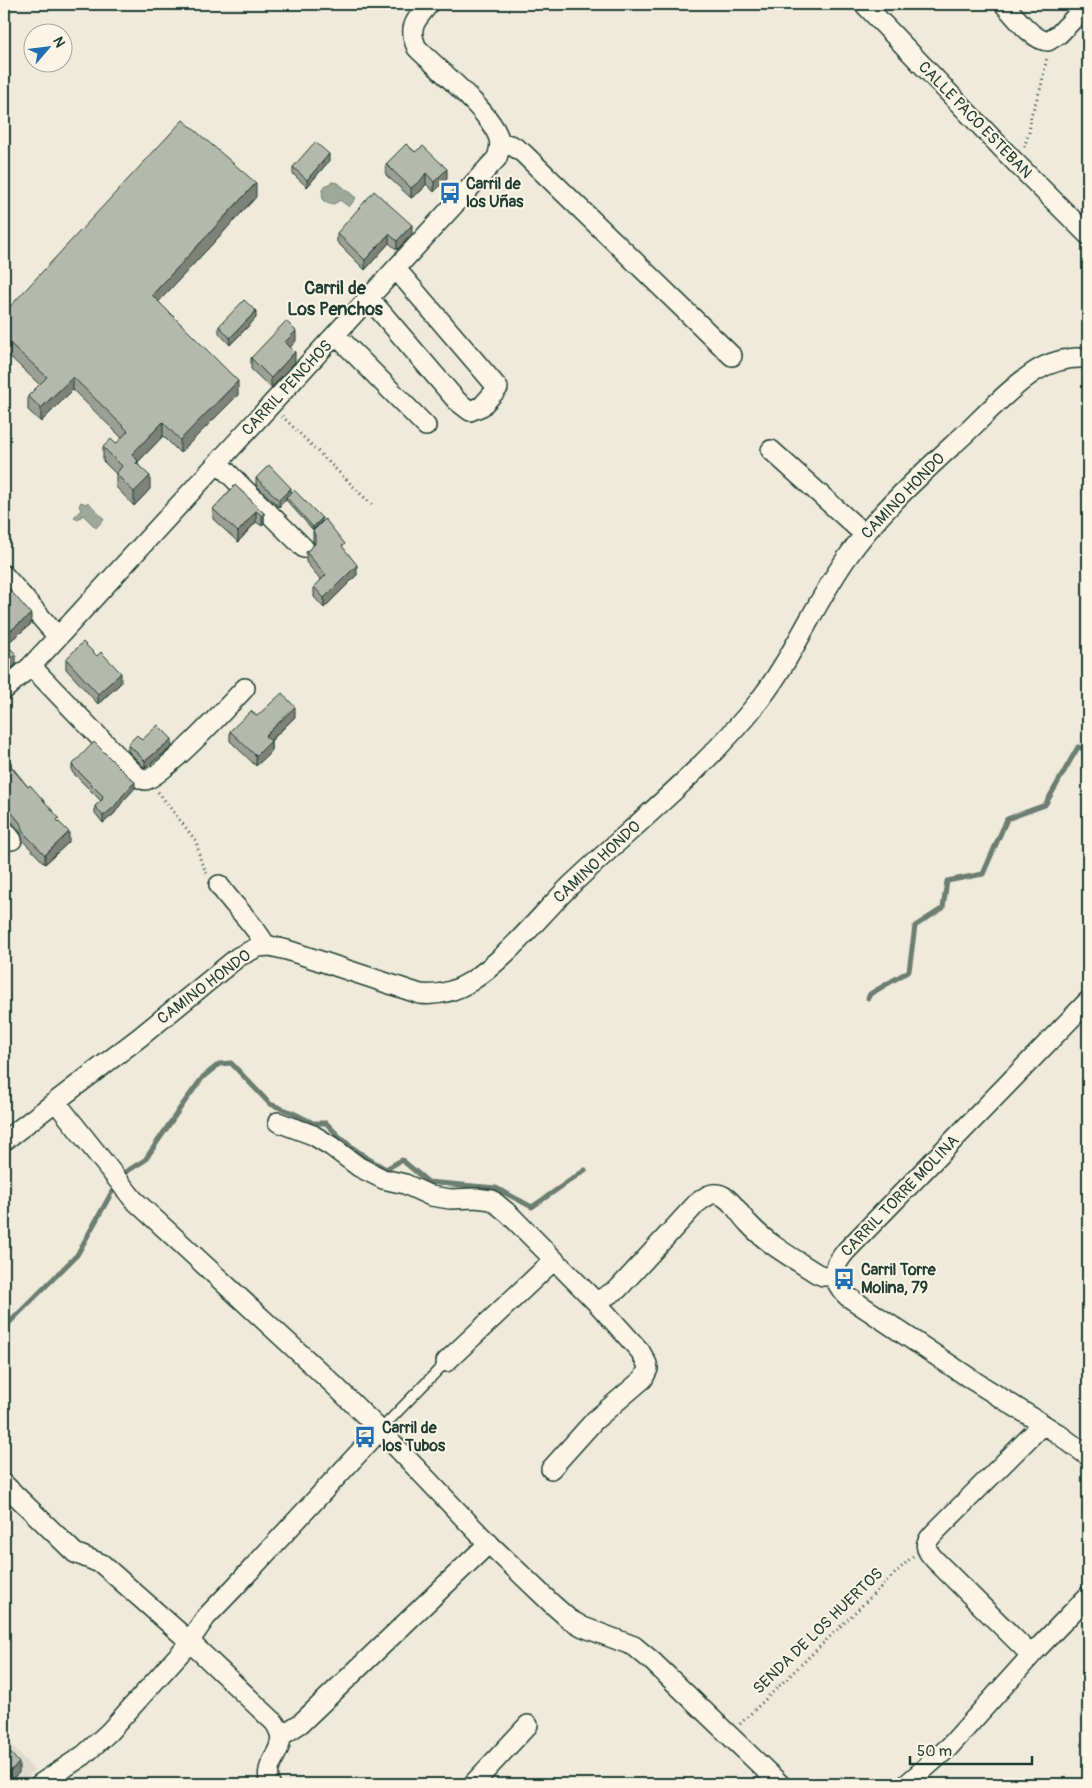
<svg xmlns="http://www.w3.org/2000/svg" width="1092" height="1788" font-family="Pangolin,sans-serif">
	<rect width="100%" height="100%" fill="#efeada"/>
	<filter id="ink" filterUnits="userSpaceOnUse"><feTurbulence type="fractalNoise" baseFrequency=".02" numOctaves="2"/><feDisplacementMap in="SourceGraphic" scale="10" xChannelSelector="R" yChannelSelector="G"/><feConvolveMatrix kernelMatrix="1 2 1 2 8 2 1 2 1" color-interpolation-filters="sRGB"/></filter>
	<g filter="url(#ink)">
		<path fill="#dedbcc" d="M4,1737L34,1770L22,1784H4Z"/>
		<path fill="#9fa89a" stroke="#6c7d71" d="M332,182L338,183L356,198L349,207L340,200C334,205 329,206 323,200L322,190L325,186Z
			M81,502L86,504L88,502L104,519L96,528L83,515L77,520L74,517L81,510L79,506Z"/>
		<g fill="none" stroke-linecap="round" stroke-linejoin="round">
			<path stroke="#6c7d71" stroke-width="5" d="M868,998L870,994L909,971L915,926L943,908L947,881L983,874L1007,819L1045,805L1078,747L1088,750
				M124,1173L145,1160L183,1104L203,1077L219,1064L231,1063L270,1104L291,1112L313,1123H326C343,1142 363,1157 386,1169L402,1160L428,1182L496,1188L532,1207L585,1170
				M4,1328L77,1255L113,1190"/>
			<g stroke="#1f3d34" stroke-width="12">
				<path id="lane" d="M380,1430L446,1362"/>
			</g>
			<g stroke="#1f3d34" stroke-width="22">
				<path id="street" d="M864,4L1014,161L1088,235
					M1004,4C1014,15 1033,41 1048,41L1059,34L1088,4
					M500,142L513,146L523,153L732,356
					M369,298L457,401L470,411L482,406L498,388L396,269
					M336,335L426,426
					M771,450L864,534
					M218,463L304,548
					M4,575L58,637
					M31,666L128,767C132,771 139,780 146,780C159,780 232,702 245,688
					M4,690L31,666L58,637L497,158C499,152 501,146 499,139C492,113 438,69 417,48C407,27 416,20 429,4
					M4,830L12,840
					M219,885C234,907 254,923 266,946
					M1088,1001L846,1251C831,1269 830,1278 847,1296L974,1381L1057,1433L1088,1456
					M56,1102L133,1199L333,1384L380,1430L482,1537L551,1603L569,1619L583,1627L634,1646L652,1661L780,1784
					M278,1122L313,1135L331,1146L359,1167L383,1179L405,1184L431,1196L450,1199L476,1198L492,1200L509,1214L596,1302L640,1351L647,1364L648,1369L643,1379L595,1420L551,1469
					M4,1141L140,1037L238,957L258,947L270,946L287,950L420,994C439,996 454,992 470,982C506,959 538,918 569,887C633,826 704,770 759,701C793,657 814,605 846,559C879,511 924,472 967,432C988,412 1009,389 1034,372C1050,362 1069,357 1088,358
					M596,1302L618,1289L697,1203C703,1199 710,1192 718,1194C731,1197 739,1214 748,1223C767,1244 793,1258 816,1273L823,1276H834
					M446,1362L554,1260
					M4,1484L75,1553L102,1564L189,1641L274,1722C294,1749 261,1759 270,1784
					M1031,1655L935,1560C923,1547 924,1544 935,1532L1043,1424
					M281,1736L301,1723L489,1543
					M40,1784L84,1755L109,1732L184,1649L206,1617L233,1589L380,1430
					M473,1784L528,1725
					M907,1784L949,1747L1036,1650L1088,1596"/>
			</g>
			<path stroke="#1f3d34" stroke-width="3" stroke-dasharray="1 4" stroke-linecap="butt" d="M1024,147L1029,133L1031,116L1041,87L1047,57
				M282,416L374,507
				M158,792L196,841L201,862L207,873
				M740,1724L913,1556"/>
			<use href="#lane" stroke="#fcf5e5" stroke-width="9"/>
			<use href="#street" stroke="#fcf5e5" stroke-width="19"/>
		</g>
		<path fill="#9c9f95" stroke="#1f3d34" d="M406,144L447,179L434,192L426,184L421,191L411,198L386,175V164Z
			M329,161L307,187L293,174V167Z
			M256,197L158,302L238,395L180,453L163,436L138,462V464L150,489L134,506L116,487V474L103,461V447L116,444L122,438L73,390L41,422L28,410V396L40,385L4,351V313Z
			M337,233L412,234L397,250L389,243L365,270L337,242Z
			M256,318L230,345L219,333V326Z
			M296,341L290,347L295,362L271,388L251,369V358Z
			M256,478L291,492L322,521L313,530L286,500L279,507L256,485Z
			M235,485L264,513V524L262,526L256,522L238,542L213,519V509Z
			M313,531L345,550L357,575L324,608L314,597V587L321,580L306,562V552L314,545L313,541Z
			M4,583L31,624L6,644L16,664L7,672L4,669Z
			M66,659L121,683L98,704L66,669Z
			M257,716L295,717L271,741V752L256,766L230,741V731Z
			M142,740L172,747L145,768L128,751V744Z
			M4,753L12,767L28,787L59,822L69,842L45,864L23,841L21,833L13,823L9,820L4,819Z
			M72,765L135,788L123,801L114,814L103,823L95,813V806L101,801L72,772Z"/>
		<path fill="#7f8279" stroke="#1f3d34" d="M329,154V161L307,187V180Z
			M447,169V179L434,192V182Z
			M426,173V184L421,191L411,198V188Z
			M256,183V197L152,309V295Z
			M412,225V234L397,250V241Z
			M389,234V243L365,270V260Z
			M256,311V318L230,345V338Z
			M296,331V341L285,353V342Z
			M295,352V362L271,388V378Z
			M73,377V390L41,422V408Z
			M238,381V395L180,453V440Z
			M163,422V436L138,462V474L132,454Z
			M150,476V489L134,506V492Z
			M291,488V495L286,497V500L279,507V500Z
			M256,511V522L238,542V532Z
			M264,513V524L262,526V516Z
			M322,518V521L313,530V527Z
			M357,565V575L324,608V598Z
			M31,614V624L4,646V636Z
			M16,654V664L7,672V662Z
			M121,673V683L98,704V694Z
			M295,707V717L265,746V736Z
			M172,739V747L145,768V761Z
			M271,741V752L256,766V756Z
			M135,782V788L123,801L114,814L103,823V816Z
			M69,832V842L45,864V855Z
			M19,1763V1773L6,1784H4V1776Z"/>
		<path fill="#b5b9ad" stroke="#1f3d34" d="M183,120L256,183L152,295L238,381L180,440L163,422L132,454L138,461L136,463L150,476L134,492L116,474L122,466L103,447L111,439L116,444L128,431L73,377L41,408L28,396L47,377L4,338V313Z
			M315,142L329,154L307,180L293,167Z
			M406,144L415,152L423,146L447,169L434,182L426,173L421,180L411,188L386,164Z
			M374,191L412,225L397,241L389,234L365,260L337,233Z
			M244,300L256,311L230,338L219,326Z
			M286,321L296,331L285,342L295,352L271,378L251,358Z
			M269,465L291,488L279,500L256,478Z
			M235,485L264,513L262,516L256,511L238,532L213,509Z
			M294,490L322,518L313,527L286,497Z
			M325,519L345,544L342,546L357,565L324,598L314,587L326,575L306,552L315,544V535L313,531Z
			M4,583L31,614L4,636Z
			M4,642L16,654L7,662L4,659Z
			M83,642L97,656L101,652L121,673L98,694L66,659Z
			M282,693L295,707L265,736L271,741L256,756L230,731L251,711L257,716Z
			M158,725L172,739L145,761L128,744L137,735L142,740Z
			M94,742L126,774L135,782L123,795L114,807L103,816L95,806L103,799L102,798L103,796L72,765Z
			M4,753L12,764L10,766L28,787L30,785L59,818L57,820L69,832L45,855L23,832L21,824L13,814L9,810H4Z
			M4,1745L19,1763L4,1776Z"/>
	</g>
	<defs>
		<g id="bus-bare" transform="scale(1.725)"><path d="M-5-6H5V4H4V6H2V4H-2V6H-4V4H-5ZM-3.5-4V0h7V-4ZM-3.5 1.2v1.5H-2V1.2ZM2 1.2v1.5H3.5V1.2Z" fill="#1f6fb2" stroke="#fcf5e5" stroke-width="2.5" paint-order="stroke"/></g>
	</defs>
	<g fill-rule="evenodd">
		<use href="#bus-bare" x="450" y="193"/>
		<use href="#bus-bare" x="844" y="1279"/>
		<use href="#bus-bare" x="365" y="1437"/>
	</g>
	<g text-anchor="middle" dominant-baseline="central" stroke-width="4" stroke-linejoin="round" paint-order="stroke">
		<g font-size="16" fill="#1f3d34" stroke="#fcf5e5">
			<text transform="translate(975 120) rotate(46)">CALLE PACO ESTEBAN</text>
			<text transform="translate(287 388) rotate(-47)">CARRIL PENCHOS</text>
			<text transform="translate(903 496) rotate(-46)">CAMINO HONDO</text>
			<text transform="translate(597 862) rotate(-43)">CAMINO HONDO</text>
			<text transform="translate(204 987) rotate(-37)">CAMINO HONDO</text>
			<text transform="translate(900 1196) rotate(-46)">CARRIL TORRE MOLINA</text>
			<text transform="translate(818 1631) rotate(-44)">SENDA DE LOS HUERTOS</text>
		</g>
		<g font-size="16" font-weight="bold" fill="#1f3d34" stroke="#fcf5e5" text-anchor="start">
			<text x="466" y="184">Carril de<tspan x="466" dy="18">los Uñas</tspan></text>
			<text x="861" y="1270">Carril Torre<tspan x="861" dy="18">Molina, 79</tspan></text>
			<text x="382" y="1428">Carril de<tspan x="382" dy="18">los Tubos</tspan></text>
		</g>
		<g font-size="18" font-weight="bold" fill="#1f3d34" stroke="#fcf5e5">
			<text x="335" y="288">Carril de<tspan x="335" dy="21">Los Penchos</tspan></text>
		</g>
	</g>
	<rect width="1092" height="1788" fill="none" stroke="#fcf5e5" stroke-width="20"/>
	<rect x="10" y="10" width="1072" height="1768" fill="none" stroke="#1f3d34" stroke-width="2" filter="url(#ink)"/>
	<g transform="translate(48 48) rotate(62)"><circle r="24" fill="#fcf5e5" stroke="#a4ab9e"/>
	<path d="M0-4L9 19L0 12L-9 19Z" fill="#1f6fb2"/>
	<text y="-8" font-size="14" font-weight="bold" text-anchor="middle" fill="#1f3d34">N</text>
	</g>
	<path d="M910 1756v8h122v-8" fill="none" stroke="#1f3d34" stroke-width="2.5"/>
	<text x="917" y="1756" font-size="15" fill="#1f3d34" stroke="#fcf5e5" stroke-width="4" paint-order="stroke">50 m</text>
</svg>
